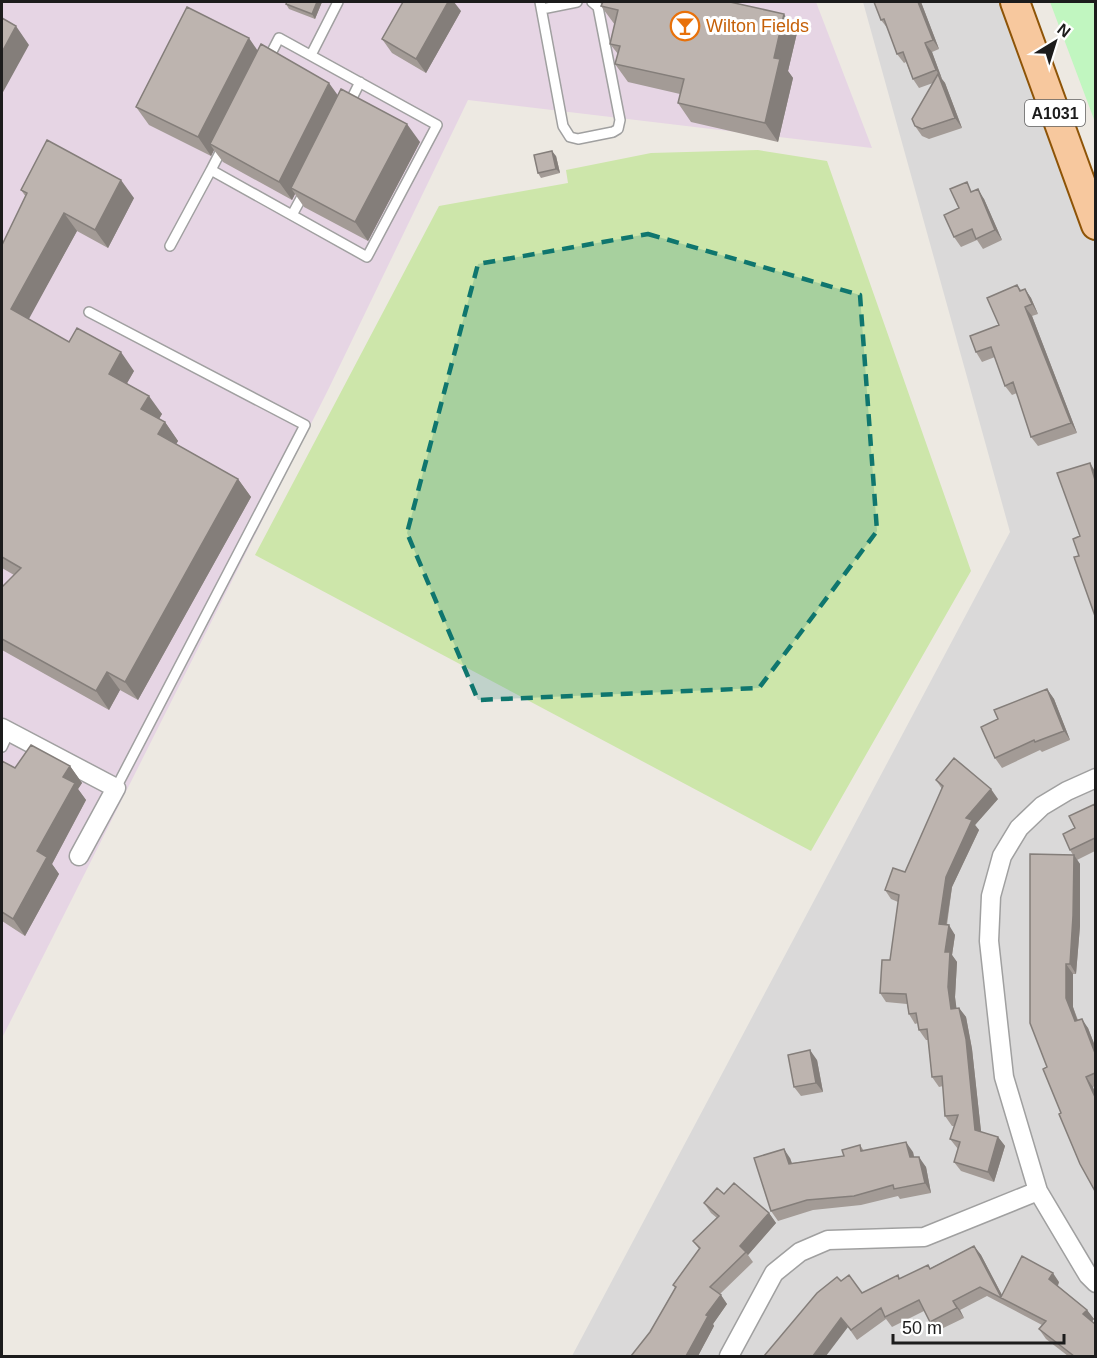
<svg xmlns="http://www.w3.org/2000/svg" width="1097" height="1358" font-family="Arial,sans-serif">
	<rect width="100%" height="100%" fill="#ede9e2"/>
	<path fill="#dad9d9" d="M863,2H1009L1095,209V1356H572L1010,532Z"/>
	<path fill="#e6d5e4" d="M2,2H816L872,148L468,100L328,390L2,1038Z"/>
	<path fill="#cde6aa" d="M758,150L827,161L971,571L811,851L255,555L439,206L568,183L566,170L651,153Z"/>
	<path fill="#c1f6c0" d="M1050,2H1095V122Z"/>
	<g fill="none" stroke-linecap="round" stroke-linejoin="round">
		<g stroke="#a0a0a0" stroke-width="12">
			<path id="lane" d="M540,2L563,126L570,137L578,139L613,132L618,129L620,120L598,7L592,2
				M542,9L577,2
				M279,38L437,125L367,257L211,170Z
				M311,55L338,2
				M348,106L360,82
				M292,215L305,191
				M170,246L211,170
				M89,312L305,425L116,788
				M2,747L9,732"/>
		</g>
		<g stroke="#a0a0a0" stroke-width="21">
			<path id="street" d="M2,728L116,788L79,856
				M1096,778L1067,791L1042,806L1019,828L1002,856L991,896L989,941L1004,1077L1038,1191L1088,1275L1096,1283
				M729,1356L774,1273L800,1252L828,1240L924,1237L1038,1191"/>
		</g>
		<g stroke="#8e5407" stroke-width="32">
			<path id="primary" d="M1015,2L1096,225"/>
		</g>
		<use href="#lane" stroke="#fff" stroke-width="9"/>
		<use href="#street" stroke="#fff" stroke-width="18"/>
		<use href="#primary" stroke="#f7c89e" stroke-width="28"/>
	</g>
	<path fill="#a39b96" d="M322,2L315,19L289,9L286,4Z
		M874,2H921L939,49L932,52L942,79L945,83L962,128L929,139L922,136L915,126L933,83L919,88L913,79L906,62L904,63L897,54L888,29L881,20Z
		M601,6L797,33L788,71L793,78L778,142L691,122L678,103L680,94L628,82L615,64L618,54L610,44L615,25Z
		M461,11L426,73L392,53L382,39Z
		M257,51L420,142L368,241L304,207L295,194L292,200L223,162L214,150L211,156L149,125L136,107Z
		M556,156L560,173L541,178L538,173Z
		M21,190L134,198L108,248L77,231L28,319L69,342L134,371L127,383L162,414L159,419L165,422L178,441L176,444L238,479L251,497L138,700L120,690L109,710L2,650V587L14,575L2,568V245L26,197Z
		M973,191L984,199L1002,240L983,249L977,240L961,247L954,237L959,208Z
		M1017,285L1021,290L1025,289L1031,298L1038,314L1032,316L1077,433L1038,446L1031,437L1017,393L1012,395L1005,386L995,357L982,362L976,352L999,325Z
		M1047,689L1054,699L1070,740L1042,752L1040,750L1002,768L995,758L998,719Z
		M2,761L15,768L70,766L82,783L78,789L86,800L52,864L59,874L25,936L2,921Z
		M936,780L998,799L975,825L979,830L952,887L947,925L955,935L952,955L957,962L955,997L956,1008H959L966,1017L972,1049L981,1132L998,1137L1005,1146L994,1182L961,1171L954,1162L958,1149L950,1139L954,1126H952L945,1116L943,1086L939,1087L932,1077L928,1040H926L919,1030L918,1023L915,1024L909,1014L907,1004L886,1002L880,993L890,960L898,902L891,899L885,890L905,872L942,789Z
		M1095,804V851L1077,860L1080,864V926L1076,974H1073V1007L1078,1020L1088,1028L1095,1046V1086L1093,1087L1061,1113L1047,1067L1073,855L1070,850L1075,828Z
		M817,1060L823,1092L801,1096L794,1087Z
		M860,1145L864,1151L913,1152L914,1157L926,1167L931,1193L900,1199L898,1196L861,1205L813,1210L778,1221L771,1211L790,1158L792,1163L844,1156Z
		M724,1194L769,1213L776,1223L748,1255L753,1262L720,1294L727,1304L713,1324L714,1326L698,1356H631L650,1332L675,1288L673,1285L699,1249L693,1241L717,1218L711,1213L704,1203Z
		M974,1246L981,1255L1002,1295L1059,1282L1058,1286L1087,1310L1094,1319L1092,1321L1095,1356H1068L1046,1339L1039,1329L1042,1325L987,1296L960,1310L964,1318L937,1331L930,1322L924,1311L892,1327L886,1319L857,1340L848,1327L841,1281L862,1293L898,1275L900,1279L931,1268Z"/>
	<path fill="#847e7a" d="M317,2H322L315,19L312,14Z
		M448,2H454L461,11L426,73L416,59Z
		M918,2H921L939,49L933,40Z
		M784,14L797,33L788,71L793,78L778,142L765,123L774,58Z
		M16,26L29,45L2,94V52Z
		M249,38L262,57L210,144L214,150L211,156L198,137Z
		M925,43L932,52L942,79L936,70Z
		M938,74L945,83L962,128L955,118Z
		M329,83L342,101L291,188L295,194L292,200L279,182Z
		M407,124L420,142L368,241L355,222Z
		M552,151L556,156L560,173L556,169Z
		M121,180L134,198L108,248L95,230Z
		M978,189L984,199L1002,240L995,230Z
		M64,213L77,231L24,328L11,309Z
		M1025,289L1031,298L1038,314L1032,304Z
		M1025,307L1032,316L1077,433L1071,423Z
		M121,352L134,371L122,392L109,374Z
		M149,396L162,414L154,427L141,409Z
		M165,422L178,441L171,453L158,434Z
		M1090,463L1095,471V480Z
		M238,479L251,497L138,700L125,682Z
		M107,672L120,690L109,710L96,691Z
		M1047,689L1054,699L1070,740L1064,731Z
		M70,766L82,783L78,789L86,800L52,864L59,874L25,936L13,919L63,777Z
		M991,789L998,799L975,825L979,830L952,887L945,933L939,924L946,877L966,818Z
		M1074,855L1080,864V926L1076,974L1070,964Z
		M949,925L955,935L952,955L957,962L955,997L958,1019L951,1009L948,987L945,952Z
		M1066,964L1073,974V1007L1081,1031L1075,1021L1066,998Z
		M959,1008L966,1017L972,1049L982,1140L975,1130Z
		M1082,1019L1088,1028L1095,1046V1053Z
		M810,1050L817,1060L823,1092L816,1083Z
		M1086,1077L1093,1087L1095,1092V1097Z
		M998,1137L1005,1146L994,1182L988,1172Z
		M906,1142L913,1152L916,1167L910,1157Z
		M784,1149L790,1158L795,1173L789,1164Z
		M919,1157L926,1167L931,1193L925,1183Z
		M769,1213L776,1223L748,1255L740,1246Z
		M974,1246L981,1255L1004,1299L1002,1298Z
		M1053,1273L1059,1282L1056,1289L1049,1279Z
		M721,1295L727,1304L713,1324L714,1326L698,1356H686L706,1315Z
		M953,1301L960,1310L964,1318L957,1308Z
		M1087,1310L1094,1319L1090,1324L1083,1314Z
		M841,1318L848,1327L826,1356H813Z"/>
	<path fill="#bdb4af" stroke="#847e7a" stroke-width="1.5" d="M287,2H317L312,14L286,4Z
		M403,2H448L416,59L382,39Z
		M603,2H730L784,14L774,58L780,59L765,123L678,103L684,79L615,64L620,46L610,44L618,10L601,6Z
		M874,2H918L933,40L925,43L936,70L913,79L903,52L897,54L884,19L881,20Z
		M187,7L249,38L198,137L136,107Z
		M2,18L16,26L2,52Z
		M261,44L329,83L279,182L210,144Z
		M938,74L955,118L922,129L915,126L912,119Z
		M341,89L407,124L355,222L291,188Z
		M47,140L121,180L95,230L64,213L11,309L69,342L77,328L121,352L109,374L149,396L141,409L165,422L158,434L238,479L125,682L107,672L96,691L2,639V587L21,568L2,557V245L27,193L21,190Z
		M552,151L556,169L538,173L534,155Z
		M967,182L971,192L978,189L995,230L976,239L972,229L954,237L944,215L959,208L950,189Z
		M1017,285L1020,291L1025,289L1032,304L1025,307L1071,423L1031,437L1013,382L1005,386L991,347L976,352L970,336L999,325L987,298Z
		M1090,463L1095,480V616L1074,557L1079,556L1073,539L1080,536L1057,473Z
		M1047,689L1064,731L1035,742L1034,740L995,758L981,727L998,719L994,710Z
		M31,745L70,766L63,777L75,783L37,851L47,857L13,919L2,912V761L15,768Z
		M954,758L991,789L966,818L972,820L946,877L939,924L949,925L945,952H950L948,987L951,1009L959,1008L966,1039L975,1130L998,1137L988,1172L954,1162L960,1142L950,1139L958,1115L945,1116L942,1076L932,1077L927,1029L919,1030L916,1013L909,1014L906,994L880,993L882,960H890L899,895L885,890L893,868L905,872L943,786L936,780Z
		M1095,804V838L1070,850L1063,834L1075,828L1069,816Z
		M1030,854L1074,855L1073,916L1070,964H1066V998L1075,1021L1082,1019L1095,1053V1073L1086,1077L1095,1097V1191L1080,1164L1059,1114L1061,1113L1043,1069L1047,1067L1030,1023Z
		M810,1050L816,1083L794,1087L788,1055Z
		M906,1142L910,1157H919L925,1183L894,1189L893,1185L854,1196L807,1200L771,1211L754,1158L784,1149L789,1164L844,1156L842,1150L860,1145L861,1151Z
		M734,1183L769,1213L740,1246L746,1252L710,1287L721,1295L706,1315L708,1316L686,1356H631L650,1332L676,1287L673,1285L700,1248L693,1241L719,1216L704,1203L717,1188L724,1194Z
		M974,1246L1001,1297L1022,1256L1053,1273L1049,1279L1087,1310L1083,1314L1095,1324V1356H1074L1039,1329L1046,1321L980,1287L953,1301L957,1308L930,1322L919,1300L885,1317L881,1308L851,1330L841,1318L813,1356H764L817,1293L837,1277L841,1281L849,1275L862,1293L898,1275L899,1279L928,1265L930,1269Z"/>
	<path fill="#0f766e" fill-opacity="0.2" stroke="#0f766e" stroke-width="4.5" stroke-dasharray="12 8" stroke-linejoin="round" d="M648,234L860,295L877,531L759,688L478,700L407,533L478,264Z"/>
	<defs>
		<g id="bar-ring" transform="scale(1.5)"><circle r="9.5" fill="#fff" stroke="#e8710a" stroke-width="1.5"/><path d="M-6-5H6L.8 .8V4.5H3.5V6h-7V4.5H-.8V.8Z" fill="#e8710a"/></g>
	</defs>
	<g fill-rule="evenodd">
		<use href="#bar-ring" x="685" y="26"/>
	</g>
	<g text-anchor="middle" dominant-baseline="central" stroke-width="6" stroke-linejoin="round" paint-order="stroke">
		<rect fill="#fff" stroke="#606060" stroke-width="1.5" x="1025" y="100" width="60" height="26" rx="4.5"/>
		<g font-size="16" font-weight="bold" fill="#1c1c1c">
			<text x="1055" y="113">A1031</text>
		</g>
		<g font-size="18" fill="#c56008" stroke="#fff" text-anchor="start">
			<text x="706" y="26">Wilton Fields</text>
		</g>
	</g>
	<rect width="1097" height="1358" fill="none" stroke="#1c1c1c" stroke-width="6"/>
	<g transform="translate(1055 42) rotate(38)" stroke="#ffffff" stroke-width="4.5" paint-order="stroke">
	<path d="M0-4.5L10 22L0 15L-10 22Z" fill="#1c1c1c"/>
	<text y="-9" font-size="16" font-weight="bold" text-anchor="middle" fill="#1c1c1c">N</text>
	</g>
	<path d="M893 1334v9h171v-9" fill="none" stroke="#1c1c1c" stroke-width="3"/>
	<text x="902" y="1334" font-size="18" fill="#1c1c1c" stroke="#ffffff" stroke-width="4.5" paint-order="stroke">50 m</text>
</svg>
